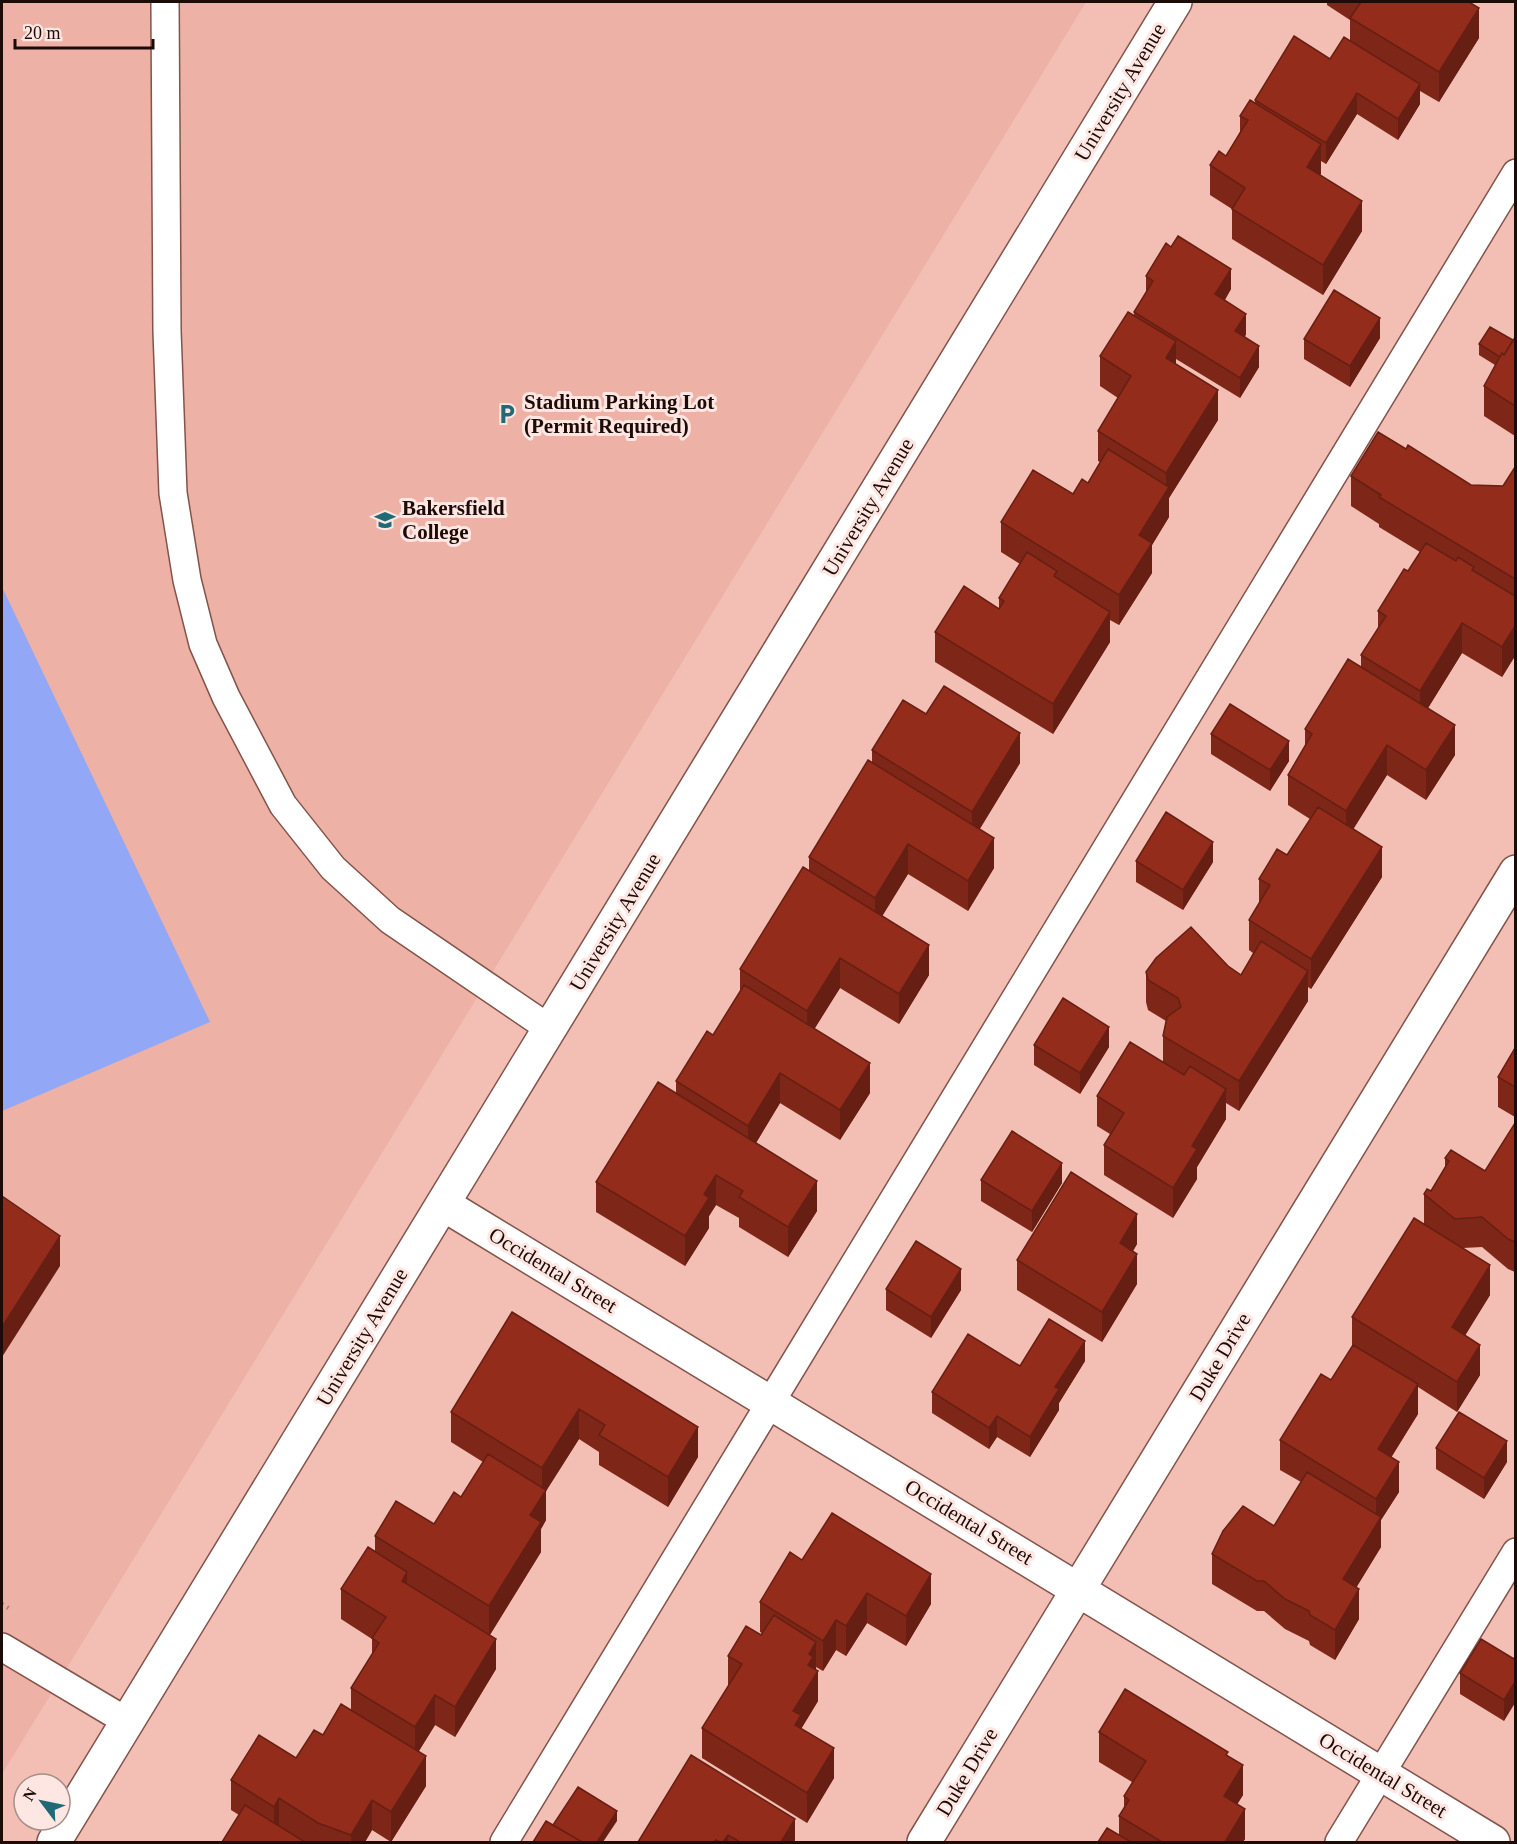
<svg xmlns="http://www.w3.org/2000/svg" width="1517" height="1844" font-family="'Times New Roman',serif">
	<rect width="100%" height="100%" fill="#f3beb3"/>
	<path fill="#edb1a5" d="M2,2H1086L2,1774Z"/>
	<path fill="#92a7f5" d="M2,587L210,1022L2,1111Z"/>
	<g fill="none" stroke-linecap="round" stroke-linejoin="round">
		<g stroke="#82544b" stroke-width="30">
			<path id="lane" d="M165,2L167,331L173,493L187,580L203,644L226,697L283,805L333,868L390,920L550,1029
				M2,1647L128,1722
				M504,1842L1516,173
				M1339,1842L1516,1552"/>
		</g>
		<g stroke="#82544b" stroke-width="36">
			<path id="street" d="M443,1204L1493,1842
				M924,1842L1516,872"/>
		</g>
		<g stroke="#82544b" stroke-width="36">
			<path id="secondary" d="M54,1842L1175,2"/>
		</g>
		<path stroke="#a57d75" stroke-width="4" stroke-dasharray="1.5 4.5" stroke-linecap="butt" d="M2,1604L10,1609"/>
		<use href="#lane" stroke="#fff" stroke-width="27"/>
		<use href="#street" stroke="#fff" stroke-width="33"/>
		<use href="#secondary" stroke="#fff" stroke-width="33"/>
	</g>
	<path fill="#7e2617" d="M1327,2H1469L1479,38L1439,102L1420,91V104L1398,140L1357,114L1326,164L1321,161L1320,175L1362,231L1323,295L1232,239V209L1210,195V165L1226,156L1240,132V116L1255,103V100L1330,59L1350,41V20L1327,5Z
		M1146,276L1231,289L1225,300L1246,334L1245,337L1259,367L1240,398L1176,359V364L1218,420L1169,498V517L1152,545V573L1119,625L1110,620V642L1053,734L935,662V632L999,608V598L1020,564L1001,552V522L1073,494L1088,483L1100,462L1098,461V431L1118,398L1100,386V356L1134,316V312L1146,294Z
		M1380,338L1350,387L1304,359V339Z
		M1513,340H1515V436L1484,416V386L1495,365L1479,355V344Z
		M1406,449L1471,485L1503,486L1515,467V656L1502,677L1462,653L1428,708L1455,755L1426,800L1387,775L1353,829L1382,877L1311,989L1308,987V1001L1239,1111L1226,1103V1119L1197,1167V1179L1173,1218L1104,1175V1145L1110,1134L1097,1126V1096L1163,1062V1036L1166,1021L1148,1010L1146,1002V972L1228,966L1241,975L1253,953L1249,950V920L1259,903V879L1287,855L1310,819L1288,805V775L1305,747V729L1361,667V655L1378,628V611L1408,571L1420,552L1379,527V524L1351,506V476Z
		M926,714L1020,763L979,829L994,868L968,911L908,874L882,916L929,975L899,1024L840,988L814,1029L870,1093L840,1140L780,1103L756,1143L817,1211L788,1257L739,1227V1218L716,1205L709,1216V1228L685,1266L596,1212V1182L676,1094V1081L713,1035L740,992V969L809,871V857L872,763V750Z
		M1211,734L1289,761L1270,791L1211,754Z
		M1136,861L1213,862L1183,910L1136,882Z
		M1034,1045L1109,1047L1080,1094L1034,1065Z
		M1515,1048V1117L1498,1107V1077Z
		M1515,1123V1272L1508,1269L1482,1247L1463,1248L1490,1295L1465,1335L1480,1375L1457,1412L1418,1387V1414L1391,1457L1399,1492L1381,1520V1547L1356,1588L1359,1619L1335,1660L1310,1645L1309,1641L1285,1629L1264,1611H1257L1212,1584V1554L1274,1526L1301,1482L1280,1470V1440L1331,1380L1352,1347V1317L1424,1224V1194L1431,1191L1445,1167V1158L1485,1171Z
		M981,1180L1062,1183L1032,1232L981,1201Z
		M1137,1244L1133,1251L1137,1284L1102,1342L1017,1290V1260Z
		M886,1289L961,1290L931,1338L886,1310Z
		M512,1312L698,1457L668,1507L599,1465V1452L579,1439L546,1491V1520L541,1529V1552L490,1635L496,1669L455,1737L435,1725L419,1751L426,1786L391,1842L372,1830L365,1842H222L239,1815L231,1810V1780L296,1758L351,1710V1688L372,1654V1639L341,1619V1589L375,1552V1536L434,1524L461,1497L483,1462L451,1442V1412Z
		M1085,1361L1059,1403V1410L1030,1457L997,1437L989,1449L932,1413V1392L1020,1366Z
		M1436,1448L1507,1462L1484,1499L1436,1469Z
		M802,1560L931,1604L906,1646L867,1623L846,1656L836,1650L823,1671L816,1667L818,1701L801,1729L834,1778L807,1823L702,1758V1728L729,1686H728V1656L761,1635L762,1633L760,1632V1602Z
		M1514,1659L1504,1721L1460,1694V1673Z
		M1099,1732L1228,1756L1243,1795L1237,1804L1245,1839L1243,1842H1098L1119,1835V1816L1124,1809V1796L1132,1782L1099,1762Z
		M691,1755L795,1840L794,1842H638Z"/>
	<path fill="#671f13" d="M1479,8V38L1439,102V72Z
		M1420,84V104L1398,140V119Z
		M1357,93V114L1326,164V143Z
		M1321,144V174L1307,197V167Z
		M1362,201V231L1323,295V265Z
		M1231,269V289L1215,315V294Z
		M1246,314V334L1235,352V331Z
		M1380,318V338L1350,387V366Z
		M1176,341V371L1166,358Z
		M1259,346V367L1240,398V378Z
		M1218,390V420L1169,498V517L1152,545V573L1119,625V595L1139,535L1166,492V473Z
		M1110,612V642L1053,734V704Z
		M1462,623V653L1420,721V691Z
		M1515,626V656L1502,677V647Z
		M1455,725V755L1426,800V770Z
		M1020,733V763L972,842V812Z
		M1289,741V761L1270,791V770Z
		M1387,745V775L1346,841V811Z
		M994,838V868L968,911V881Z
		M1213,842V862L1183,910V890Z
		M908,844V874L875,928V898Z
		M1382,847V877L1311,989V959Z
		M929,945V975L899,1024V994Z
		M840,958V988L807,1041V1011Z
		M1308,971V1001L1239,1111V1081Z
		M1109,1027V1047L1080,1094V1073Z
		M870,1063V1093L840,1140V1110Z
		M780,1073V1103L748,1156V1126Z
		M1226,1089V1119L1197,1167V1179L1173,1218V1188L1192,1146Z
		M1062,1163V1183L1032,1232V1211Z
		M716,1175V1205L709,1216V1228L685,1266V1236L704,1194Z
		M817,1181V1211L788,1257V1227Z
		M1137,1214V1244L1120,1273V1243Z
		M60,1236V1266L2,1357V1327Z
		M1137,1254V1284L1102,1342V1312Z
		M1490,1265V1295L1452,1357V1327Z
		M961,1269V1290L931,1338V1317Z
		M1085,1341V1361L1059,1403V1410L1030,1457V1437L1055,1387Z
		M1480,1345V1375L1457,1412V1382Z
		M1418,1384V1414L1378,1479V1449Z
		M579,1409V1439L546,1491V1520L541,1529V1552L489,1636V1606L530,1515L542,1497V1468Z
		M997,1416V1437L989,1449V1428Z
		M698,1427V1457L668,1507V1477Z
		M1507,1441V1462L1484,1499V1478Z
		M1399,1462V1492L1381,1520V1547L1343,1609V1579L1376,1526V1499Z
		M407,1572V1602L402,1581Z
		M931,1574V1604L906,1646V1616Z
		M1359,1589V1619L1335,1660V1630Z
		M867,1593V1623L846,1656V1626Z
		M836,1620V1650L823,1671V1641Z
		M496,1639V1669L455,1737V1707Z
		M816,1642V1672L818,1671V1701L795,1739L793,1711L809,1654Z
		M1515,1682V1703L1504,1721V1700Z
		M435,1695V1725L415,1757V1727Z
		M834,1748V1778L807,1823V1793Z
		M426,1756V1786L391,1842V1812Z
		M1243,1765V1795L1224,1826V1796Z
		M279,1798V1828L274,1837V1807Z
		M372,1800V1830L365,1842H351V1835Z
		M1245,1809V1839L1243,1842H1225Z
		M617,1811V1821L603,1842H597Z
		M795,1819V1840L794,1842H781Z
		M728,1835V1842H723Z"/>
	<path fill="#932c1b" stroke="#671f13" stroke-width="1.5" d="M1361,2H1469L1479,8L1439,72L1350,18Z
		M1294,36L1330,59L1344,37L1420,84L1398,119L1357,93L1326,143L1255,100Z
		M1250,100L1321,144L1307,167L1362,201L1323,265L1232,209L1245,188L1210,165L1219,151L1226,156L1248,120L1240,116Z
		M1178,236L1231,269L1215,294L1246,314L1235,331L1259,346L1240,378L1134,312L1153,281L1146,276L1166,243L1171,247Z
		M1334,290L1380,318L1350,366L1304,339Z
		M1128,312L1176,341L1166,358L1218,390L1166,473L1098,431L1131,376L1100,356Z
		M1490,327L1513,340L1504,355L1502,353L1500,357L1479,344Z
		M1514,339L1515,340V406L1484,386L1502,353L1504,355Z
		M1378,432L1406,449L1408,445L1471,485L1503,486L1515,467V579L1379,497L1381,495L1351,476Z
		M1108,449L1169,487L1139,535L1152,543L1119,595L1001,522L1033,470L1073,494L1082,479L1088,483Z
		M1426,543L1456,561L1458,557L1474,567L1472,570L1515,596V626L1502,647L1462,623L1420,691L1361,655L1386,616L1378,611L1404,569L1408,571Z
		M1027,552L1057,571L1054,576L1110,612L1053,704L935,632L964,586L999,609L1004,601L999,598Z
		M1348,659L1455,725L1426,770L1387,745L1346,811L1288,775L1312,734L1305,729Z
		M944,686L1020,733L972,812L872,750L903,700L926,714Z
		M1230,704L1289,741L1270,770L1211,734Z
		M868,760L994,838L968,881L908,844L875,898L809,857Z
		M1318,807L1382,847L1311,959L1249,920L1270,885L1259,879L1277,849L1287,855Z
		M1166,812L1213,842L1183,890L1136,861Z
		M803,867L929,945L899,994L840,958L807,1011L740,969Z
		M1191,927L1228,966L1241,975L1261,941L1308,971L1239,1081L1163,1036L1167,1017L1181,1007L1178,998L1148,980L1146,972L1156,958Z
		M744,985L870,1063L840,1110L780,1073L748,1126L676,1081L707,1031L713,1035Z
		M1063,998L1109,1027L1080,1073L1034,1045Z
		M1130,1042L1184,1075L1190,1066L1226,1089L1192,1146L1197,1149L1173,1188L1104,1145L1124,1113L1097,1096Z
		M1515,1048V1087L1498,1077Z
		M658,1082L817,1181L788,1227L739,1197L743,1191L716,1175L704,1194L709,1198L685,1236L596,1182Z
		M1515,1123V1242L1508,1239L1482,1217L1455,1219L1424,1194L1427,1189L1431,1191L1449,1161L1445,1158L1451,1150L1485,1171Z
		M1012,1131L1062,1163L1032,1211L981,1180Z
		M1071,1172L1137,1214L1120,1243L1137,1254L1102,1312L1017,1260Z
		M2,1196L60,1236L2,1327Z
		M1414,1218L1490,1265L1452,1327L1480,1345L1457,1382L1352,1317Z
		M916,1241L961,1269L931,1317L886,1289Z
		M512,1312L698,1427L668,1477L599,1435L605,1425L579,1409L542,1468L451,1412Z
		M1049,1319L1085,1341L1055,1387L1059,1389L1030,1437L997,1416L989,1428L932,1392L968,1334L1020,1366Z
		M1353,1345L1418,1384L1378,1449L1399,1462L1376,1499L1280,1440L1321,1374L1331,1380Z
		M1459,1412L1507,1441L1484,1478L1436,1448Z
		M488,1454L546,1490L530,1515L541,1522L489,1606L375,1536L396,1501L434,1524L454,1492L461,1497Z
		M1307,1472L1381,1517L1343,1579L1359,1589L1335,1630L1310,1615L1309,1611L1285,1599L1264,1581H1257L1212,1554L1223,1531L1243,1506L1274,1526Z
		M832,1513L931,1574L906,1616L867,1593L846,1626L836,1620L823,1641L760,1602L790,1552L802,1560Z
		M368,1547L407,1572L402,1581L496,1639L455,1707L435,1695L415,1727L351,1688L379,1643L372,1638L386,1617L341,1589Z
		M774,1615L816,1642L809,1654L813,1657L808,1665L818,1671L793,1711L801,1715L795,1725L834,1748L807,1793L702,1728L742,1664L728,1656L746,1626L761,1635Z
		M1481,1639L1514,1659L1515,1656V1682L1504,1700L1460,1673Z
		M1125,1689L1228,1752L1226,1755L1243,1765L1224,1796L1245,1809L1225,1842H1162L1119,1816L1129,1800L1124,1796L1146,1761L1099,1732Z
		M341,1704L426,1756L391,1812L372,1800L351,1835L318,1823L279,1798L274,1807L231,1780L259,1735L296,1758L314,1730L323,1735Z
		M691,1755L795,1819L781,1842H740L728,1835L723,1842H720L716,1840L714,1842H638Z
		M578,1787L617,1811L597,1842H582L553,1825Z
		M245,1805L305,1842H222Z
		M546,1821L582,1842H533Z
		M1107,1828L1131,1842H1098Z"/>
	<defs>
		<g id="parking-bare" transform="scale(1.62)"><path d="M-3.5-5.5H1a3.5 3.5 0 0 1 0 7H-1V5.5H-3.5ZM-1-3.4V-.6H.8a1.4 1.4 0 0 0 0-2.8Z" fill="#216976" stroke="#fee7e3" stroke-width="2.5" paint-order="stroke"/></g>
		<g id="university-bare" transform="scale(1.62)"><path d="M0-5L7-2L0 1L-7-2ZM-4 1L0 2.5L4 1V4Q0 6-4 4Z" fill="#216976" stroke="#fee7e3" stroke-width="2.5" paint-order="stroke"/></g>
	</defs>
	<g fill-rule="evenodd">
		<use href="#parking-bare" x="507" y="414"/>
		<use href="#university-bare" x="385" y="520"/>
	</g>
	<g text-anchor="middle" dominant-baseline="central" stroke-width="6" stroke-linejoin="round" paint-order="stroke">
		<g font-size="21" fill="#1d0b08" stroke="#fee7e3">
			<text transform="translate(1120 92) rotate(-59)">University Avenue</text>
			<text transform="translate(868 507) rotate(-59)">University Avenue</text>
			<text transform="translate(615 922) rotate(-59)">University Avenue</text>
			<text transform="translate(553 1270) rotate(31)">Occidental Street</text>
			<text transform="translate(362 1337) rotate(-59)">University Avenue</text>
			<text transform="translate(1220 1357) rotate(-59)">Duke Drive</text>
			<text transform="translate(969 1522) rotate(31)">Occidental Street</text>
			<text transform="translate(967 1772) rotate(-59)">Duke Drive</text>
			<text transform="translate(1383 1775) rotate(31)">Occidental Street</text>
		</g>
		<g font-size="21" font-weight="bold" fill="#1d0b08" stroke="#fee7e3" text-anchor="start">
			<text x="524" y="402">Stadium Parking Lot<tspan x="524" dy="24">(Permit Required)</tspan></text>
			<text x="402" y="508">Bakersfield<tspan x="402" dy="24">College</tspan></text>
		</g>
	</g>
	<rect width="1517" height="1844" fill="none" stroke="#1d0b08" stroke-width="6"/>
	<g transform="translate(42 1802) rotate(302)"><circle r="28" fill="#fee7e3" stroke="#a48f8b" stroke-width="1.5"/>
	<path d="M0-4.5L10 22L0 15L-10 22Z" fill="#216976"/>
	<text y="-9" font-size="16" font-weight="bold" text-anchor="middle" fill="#1d0b08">N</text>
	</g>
	<path d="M15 39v9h138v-9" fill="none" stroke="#1d0b08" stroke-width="3"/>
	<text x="24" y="39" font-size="18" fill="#1d0b08" stroke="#fee7e3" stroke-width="4.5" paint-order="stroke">20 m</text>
</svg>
